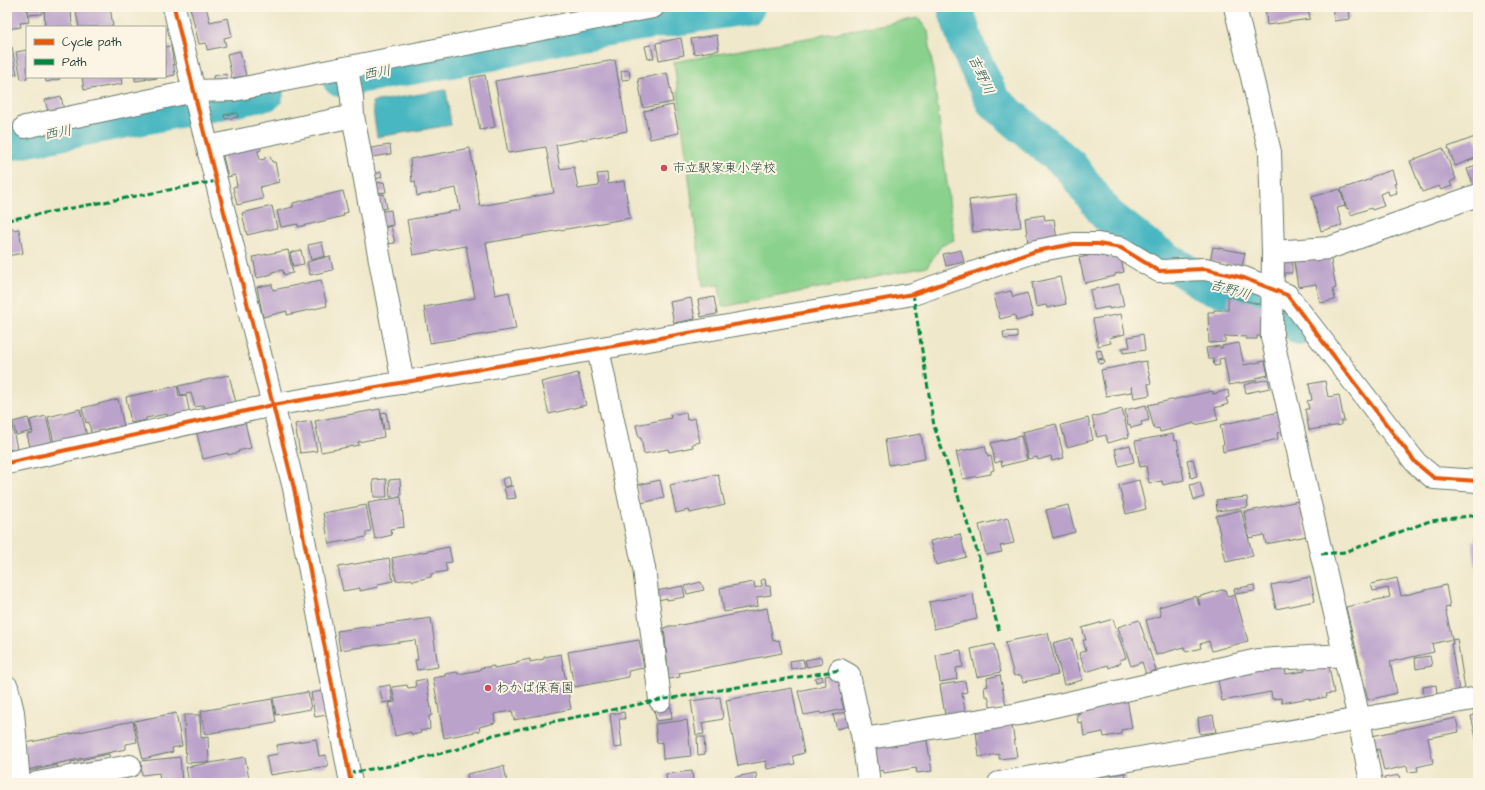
<svg xmlns="http://www.w3.org/2000/svg" width="1485" height="790" font-family="'Architects Daughter','Klee One',sans-serif">
	<rect width="100%" height="100%" fill="#fcf5e5"/>
	<filter id="ink" filterUnits="userSpaceOnUse"><feTurbulence type="fractalNoise" baseFrequency=".025" numOctaves="2"/><feDisplacementMap in="SourceGraphic" scale="8" xChannelSelector="R" yChannelSelector="G"/><feConvolveMatrix kernelMatrix="1 2 1 2 8 2 1 2 1" color-interpolation-filters="sRGB"/></filter>
	<filter id="wash" filterUnits="userSpaceOnUse"><feTurbulence type="fractalNoise" baseFrequency=".012" numOctaves="4" result="noise"/><feDisplacementMap in="SourceGraphic" scale="16" xChannelSelector="R" yChannelSelector="G"/><feGaussianBlur stdDeviation="0.9" result="paint"/><feColorMatrix in="noise" values="0 0 0 0 0 0 0 0 0 0 0 0 0 0 0 0 0 1.4 0 .05"/><feComposite in="paint" operator="in"/></filter>
	<g filter="url(#wash)">
		<rect width="100%" height="100%" fill="#efe8cb"/>
		<path fill="#89d18c" stroke="#548760" d="M918,18L928,31L954,240L941,246L927,267L722,307L719,285L703,287L674,62Z"/>
		<path fill="#48b7c1" stroke="#347a7a" d="M446,90L451,125L377,137L372,102Z"/>
		<g fill="none" stroke-linecap="round" stroke-linejoin="round">
			<path stroke="#48b7c1" stroke-width="36" d="M955,7L967,46L993,101L1070,166L1107,215L1150,249L1207,285L1282,304L1300,327
				M340,79L491,53L575,33L747,7
				M7,143L266,93"/>
		</g>
		<g id="blocks">
			<path fill="#baa2cb" d="M7,7H26L29,22L20,23L21,27L7,29Z
				M28,7H42V14L28,15Z
				M44,7H71L72,27H45Z
				M75,7H110L113,26L104,27H79Z
				M190,7H206L210,22L228,18L232,36L224,38L226,46L207,50L206,43L199,44Z
				M1265,7H1308L1310,19L1267,25Z
				M1332,7H1349L1350,19L1334,21Z
				M717,35L719,50L694,54L691,39Z
				M681,38L684,55L659,60L656,43Z
				M651,45L654,58L648,59L645,46Z
				M171,46L175,75L165,77V47Z
				M12,47L17,74L7,76V48Z
				M27,50V78L21,79L16,52Z
				M240,51L246,76L232,78L227,54Z
				M615,60L627,131L556,145L560,169L574,167L578,189L599,186L597,174L607,173L608,184L624,181L630,218L486,243L495,295L509,292L516,329L430,343L424,307L475,298L466,246L413,255L407,220L460,210L456,188L417,196L415,181L412,182L410,159L470,148L480,206L554,193L546,147L508,153L495,81Z
				M629,70L630,79L622,80L621,71Z
				M667,73L673,102L643,108L638,79Z
				M226,74L227,80L214,83L213,76Z
				M485,75L495,127L480,130L470,78Z
				M45,77H59L60,79L46,82Z
				M82,77H121L122,84L84,90Z
				M135,77H158V78L135,81Z
				M61,96L64,111L49,115L45,100Z
				M673,105L679,133L650,139L644,111Z
				M237,113L238,117L225,119L224,115Z
				M1475,137L1478,145V157L1455,166L1448,147Z
				M259,140L261,150L258,151L260,160L265,159V157L270,156L272,162H275L279,182L260,187L263,199L237,205L233,187L237,186L235,175L228,177L221,148Z
				M390,145L391,154L372,157L371,148Z
				M1443,148L1456,179L1450,182L1452,186L1441,190L1439,186L1422,192L1410,161Z
				M1478,164V183L1473,185L1467,169Z
				M1392,170L1396,183H1394L1397,193L1389,195L1388,191L1380,194L1384,206L1372,210L1371,208L1351,215L1349,208L1347,209L1341,189L1371,179V177Z
				M381,172L382,177L376,179L375,174Z
				M384,182L386,192L379,193L377,183Z
				M1340,189L1345,206L1337,208L1342,225L1321,231L1312,197Z
				M343,191L348,212L343,214L344,216L298,227V224L281,227L277,211L293,207V203Z
				M384,194L387,208L381,209L379,195Z
				M1017,194L1021,227L973,232L969,200Z
				M272,206L277,228L247,235L242,213Z
				M391,210L393,225L383,227L381,211Z
				M1044,215L1045,220L1054,219L1057,240L1028,244L1025,218Z
				M391,226L395,243L388,244L384,228Z
				M13,228V230L19,229L23,253L7,256V229Z
				M322,242L325,256L311,260L308,245Z
				M1213,247L1245,253L1242,267L1210,261Z
				M288,250L293,273L284,275L283,270L272,272V274L257,278L253,257Z
				M301,250L304,264L293,266L290,253Z
				M961,250L964,262L946,266L943,254Z
				M1105,252L1106,258L1120,255L1124,272L1115,274V276L1085,283L1079,258Z
				M1330,255L1336,288L1333,289L1335,300L1320,303L1316,284L1298,287L1294,262Z
				M330,256L333,270L310,275L307,262Z
				M1280,259H1292V273H1280Z
				M1060,277L1066,304L1047,308L1046,305L1036,307L1032,283Z
				M321,280L327,306L287,315V311L263,317L257,287L272,284L273,290Z
				M1119,284L1124,306L1109,309V307L1094,310L1090,290Z
				M1011,291L1013,297L1027,293L1033,316L1016,321L1015,315L1000,319L994,295Z
				M1228,296L1266,306V336H1257V339H1246L1247,337L1225,336V342L1209,343L1208,312H1214V310H1228Z
				M714,297L717,314L701,317L698,300Z
				M691,298L695,319L674,323L670,302Z
				M1121,314L1125,334L1109,338L1111,343L1098,346L1093,319Z
				M1017,331V338L1004,339L1003,332Z
				M1143,334L1145,350L1123,353L1122,348L1130,347L1128,337Z
				M1239,343L1244,365L1265,361L1268,375L1256,378L1257,380L1229,385L1224,358L1219,359L1220,365L1214,366L1213,359H1208L1206,348L1219,346L1220,348H1222V346Z
				M1101,350L1103,358L1098,359L1096,351Z
				M1104,359L1105,363L1099,364L1098,360Z
				M1146,361L1151,383L1148,384L1150,395L1134,398L1132,387H1131L1132,392L1106,396L1101,370Z
				M578,373L586,405L549,414L541,382Z
				M229,375L236,403L206,411L204,405L195,407L191,393L181,395L178,386Z
				M1268,379L1270,388L1246,393L1244,385Z
				M1325,381L1328,397L1339,395L1344,421H1341V425L1309,430L1305,409H1309L1307,401L1312,400L1309,384Z
				M177,386L179,396L186,395L190,414L167,418V414L146,418V420L131,423L126,397Z
				M1228,390L1229,397L1226,398L1228,404L1215,408L1218,420L1195,425V423L1160,432L1159,428L1154,429L1148,405L1213,391V394Z
				M118,399L125,431L117,433L115,427L91,433L89,422L86,423L82,408Z
				M1146,405L1149,420L1141,422L1142,425L1131,428L1130,424L1128,425L1125,410Z
				M80,409L87,435L55,447L48,417Z
				M380,409L384,437L358,442L359,445L321,452L315,421Z
				M1122,409L1129,437L1108,443L1106,435L1097,437L1092,417Z
				M386,412L389,429H384L381,413Z
				M686,412L687,420L695,418L700,442L692,444L693,447L669,452L668,449L644,454L641,438H639L636,425L671,418L670,415Z
				M1279,412L1283,432L1277,433L1278,439L1223,452L1222,445L1224,444L1220,425Z
				M46,416L53,446L31,451L27,434L33,433L30,420Z
				M28,418L32,431L16,435L13,422Z
				M244,418L251,448L238,451L239,452L228,455V453L203,459L196,429Z
				M1088,418L1093,440L1067,447L1061,425Z
				M311,421L317,451L300,453L295,424Z
				M11,422L17,448L7,450V423Z
				M1056,424L1064,458L1052,461L1051,456L1038,460L1037,457L1028,459L1022,432Z
				M921,434L925,459L889,465L885,440Z
				M1173,434L1174,441L1177,440L1184,480L1163,485L1162,481L1149,483L1146,466L1140,467L1135,441Z
				M1021,436L1027,460L1002,466L1001,461L995,463L991,443Z
				M1130,445L1134,462L1119,466L1115,449Z
				M985,446L988,457L991,456L994,470L991,471V474L963,479L956,452Z
				M1193,459L1197,476L1191,478L1187,460Z
				M718,474L725,505L690,513L689,510L676,513L670,485Z
				M509,477L511,485L504,487L502,479Z
				M386,479L387,497H374L373,480Z
				M400,479L401,496L390,497L389,480Z
				M660,480L664,498L641,503L637,485Z
				M1139,480L1146,509L1126,514L1119,485Z
				M1200,482L1204,497L1194,500L1190,485Z
				M513,486L516,498L507,499L504,488Z
				M401,497L404,527L390,529L392,535L375,539L368,503Z
				M1247,497L1248,507L1217,511L1216,500Z
				M1299,501L1307,536L1266,544L1264,535L1249,538L1244,512Z
				M366,505L371,531L366,532V537L329,544L323,513Z
				M1068,505L1075,532L1053,538L1046,510Z
				M1241,510L1253,556L1226,562L1216,516Z
				M1008,518L1014,543L1000,546L1002,552L986,555L979,525Z
				M960,534L966,557L936,565L930,541Z
				M1478,540V568H1476L1472,541Z
				M449,547L452,562L445,563L447,571L431,574V577L413,581L412,579L396,581L392,558Z
				M389,558L393,581L378,584V587L360,591V588L343,591L338,567Z
				M1310,577L1315,601L1276,609L1271,585Z
				M1397,578L1401,596L1446,585L1450,607L1445,608L1452,639L1432,644L1434,652L1390,662L1397,693L1368,700L1346,607L1390,597L1388,588L1373,591L1371,584Z
				M765,579L766,586H770L771,595L757,597L758,606L724,612L720,588L754,582L755,588L762,586L761,580Z
				M701,582L704,590L687,594L685,586Z
				M1254,585L1255,591L1235,594L1234,589Z
				M683,586L685,597L667,600V598L658,600L656,591Z
				M1225,589L1227,597L1235,595L1248,641L1212,651L1209,641L1200,644L1201,648L1186,652L1184,647L1156,655L1146,620L1161,616L1159,607L1196,596L1199,605H1200L1198,597Z
				M973,594L977,619L934,629L929,602Z
				M767,608L773,641L779,640L782,653L679,673L680,677L669,679L664,628L669,626H676Z
				M431,618L438,667L417,670L415,660H418L415,640L340,650L337,631Z
				M1113,619L1126,658L1119,660L1121,663L1109,668L1108,665L1086,672L1079,653L1086,651L1083,640H1086L1082,628Z
				M1139,620L1156,670L1146,674L1142,662L1131,666L1118,627Z
				M1048,633L1058,675L1023,682L1021,675L1014,676L1005,642Z
				M1072,638L1082,680L1064,685L1053,643Z
				M1457,639L1465,689L1459,690L1451,644H1453L1452,640Z
				M639,640L644,668L628,671L629,677L574,687L568,652Z
				M994,644L1001,672L977,677L971,649Z
				M961,650L963,667L956,668L957,679L940,682L936,655Z
				M561,654L571,709L514,720L512,711L494,714L495,723L479,727L480,731L444,738L433,678L445,676V674L457,672L458,674L480,670V668L494,666V668L517,664L516,662L530,659V662L544,659V657Z
				M1430,656L1432,666L1416,669L1415,658Z
				M821,657L822,664L807,667L805,660Z
				M803,659L805,667L791,669L790,661Z
				M1328,661L1334,693L1326,694L1327,697L1310,700L1309,698L1282,703L1281,698L1272,699L1271,692L1222,701L1217,674L1280,664L1281,670L1285,669L1286,674L1305,671L1304,666Z
				M838,673L846,697L841,699L844,709L821,714L820,712L804,715L798,691L826,685L825,676Z
				M1000,675L1006,706L991,710L988,696H985L984,687L988,686L987,678Z
				M822,676L823,680L816,682L815,678Z
				M426,679L432,715L429,716L430,729L420,731L421,733L412,735L411,732L395,736L389,703L395,702L392,687L407,685L408,688L416,687L415,681Z
				M965,681L967,692L962,693L966,717L946,721L940,685Z
				M390,685L393,701L383,703L379,687Z
				M1436,685L1437,694L1424,696L1423,687Z
				M792,688L804,753L793,756L795,764L767,769L766,761L738,766L726,700Z
				M322,691L327,715L315,717L311,693Z
				M308,692L311,709L276,715L273,698Z
				M1126,693L1132,728L1121,730V734L1104,737L1103,732L1084,736L1082,722L1078,723L1077,714L1080,713L1079,707Z
				M720,697L723,719L702,723L704,734L696,735L691,701Z
				M272,699L276,722L205,734L201,711Z
				M671,707L672,719L656,721L654,708Z
				M849,711L852,725L837,729L833,715Z
				M1478,711V742H1477L1471,716L1475,715L1474,712Z
				M624,712L625,719H619L622,747L614,748L610,714Z
				M176,713L182,746L172,748L173,752L143,759L134,721Z
				M184,715H200L201,738L208,737L209,762L186,763Z
				M1213,715L1216,732L1200,734L1198,718Z
				M1456,718L1459,732L1428,738L1433,763L1417,767L1418,771L1408,772L1407,766L1384,771L1379,749L1375,750L1372,736Z
				M687,720L691,756L663,759L662,742L657,743L655,724Z
				M133,721L137,742L126,744V749L27,770L21,744Z
				M1012,725L1017,757L999,759V754L979,757L976,731Z
				M926,735L932,771L917,773L916,768L884,773L883,770L873,772L869,744Z
				M697,737H704L705,754L698,755Z
				M316,739L319,756L326,755L328,766L270,775L266,756L278,754L277,745Z
				M109,754L110,762L72,770L71,762Z
				M180,757L182,783H160L159,773L142,775L141,761Z
				M245,757L249,779L226,783H189L186,767Z
				M57,765L59,772L27,779L26,772Z
				M504,766L507,783H468L467,774Z
				M692,771L693,783H667L666,774Z
				M126,773L128,783H100L99,778Z
				M756,773L757,783H736L735,777Z
				M1125,773L1127,783H1092L1091,778Z
				M1399,775L1401,783H1385L1384,778Z
				M1088,777L1089,783H1058Z"/>
		</g>
	</g>
	<g filter="url(#ink)">
		<use href="#blocks" fill-opacity="0" stroke="#687969" stroke-width="1"/>
		<g fill="none" stroke-linecap="round" stroke-linejoin="round">
			<g stroke="#687969" stroke-width="24">
				<path id="street" d="M174,7L201,121L294,488L351,783
					M1235,7L1270,152L1273,252L1272,337L1359,719L1371,783
					M347,68L352,98L353,116L403,383
					M25,127L194,91L234,90L653,7
					M208,147L353,116
					M1273,252L1329,248L1478,195
					M598,349L644,568L660,700
					M7,463L273,405L913,294L1036,251L1074,244H1098L1121,248L1159,271L1205,269L1244,278L1287,295L1416,463L1434,478L1478,481
					M840,670L849,675L863,739L869,783
					M7,687L13,712L19,783
					M863,739L1019,714L1258,660L1344,655
					M37,783L130,766"/>
			</g>
			<g stroke="#687969" stroke-width="24">
				<path id="secondary" d="M999,783L1478,698"/>
			</g>
			<use href="#street" stroke="#fff" stroke-width="22"/>
			<use href="#secondary" stroke="#fff" stroke-width="22"/>
			<path stroke="#00873e" stroke-width="3" stroke-dasharray="6 3" stroke-linecap="butt" d="M7,220L217,181
				M913,294L934,426L977,551L999,631
				M1321,554L1345,552L1430,521L1478,515
				M349,773L394,765L462,748L493,735L546,723L660,700L840,670"/>
			<g stroke="#fcf5e5" stroke-width="6">
				<path id="cycleway" d="M174,7L201,121L294,488L351,783
					M7,463L273,405L913,294L1036,251L1074,244H1098L1121,248L1159,271L1205,269L1244,278L1287,295L1416,463L1434,478L1478,481"/>
			</g>
			<use href="#cycleway" stroke="#e8590c" stroke-width="4"/>
		</g>
	</g>
	<g fill="#d1495b" stroke="#fcf5e5" stroke-width="1.5">
		<circle cx="664" cy="168" r="4"/>
		<circle cx="488" cy="688" r="4"/>
	</g>
	<g text-anchor="middle" dominant-baseline="central" stroke-width="4" stroke-linejoin="round" paint-order="stroke">
		<g font-size="13" fill="#1f3d34" stroke="#fcf5e5" text-anchor="start">
			<text x="672" y="168">市立駅家東小学校</text>
			<text x="496" y="688">わかば保育園</text>
		</g>
		<g font-size="14" font-style="italic" fill="#295c57" stroke="#fcf5e5">
			<text transform="translate(377 73) rotate(-10)">西川</text>
			<text transform="translate(981 75) rotate(65)">吉野川</text>
			<text transform="translate(58 133) rotate(-11)">西川</text>
			<text transform="translate(1230 290) rotate(16)">吉野川</text>
		</g>
	</g>
	<rect width="1485" height="790" fill="none" stroke="#fcf5e5" stroke-width="24"/>
	<rect x="26" y="26" width="140" height="52" fill="#fcf5e5" stroke="#a4ab9e"/>
	<rect x="34" y="39" width="20" height="6" fill="#e8590c" stroke="#a4ab9e"/>
	<text x="62" y="46" font-size="12" fill="#1f3d34">Cycle path</text>
	<rect x="34" y="59" width="20" height="6" fill="#00873e" stroke="#a4ab9e"/>
	<text x="62" y="66" font-size="12" fill="#1f3d34">Path</text>
</svg>
